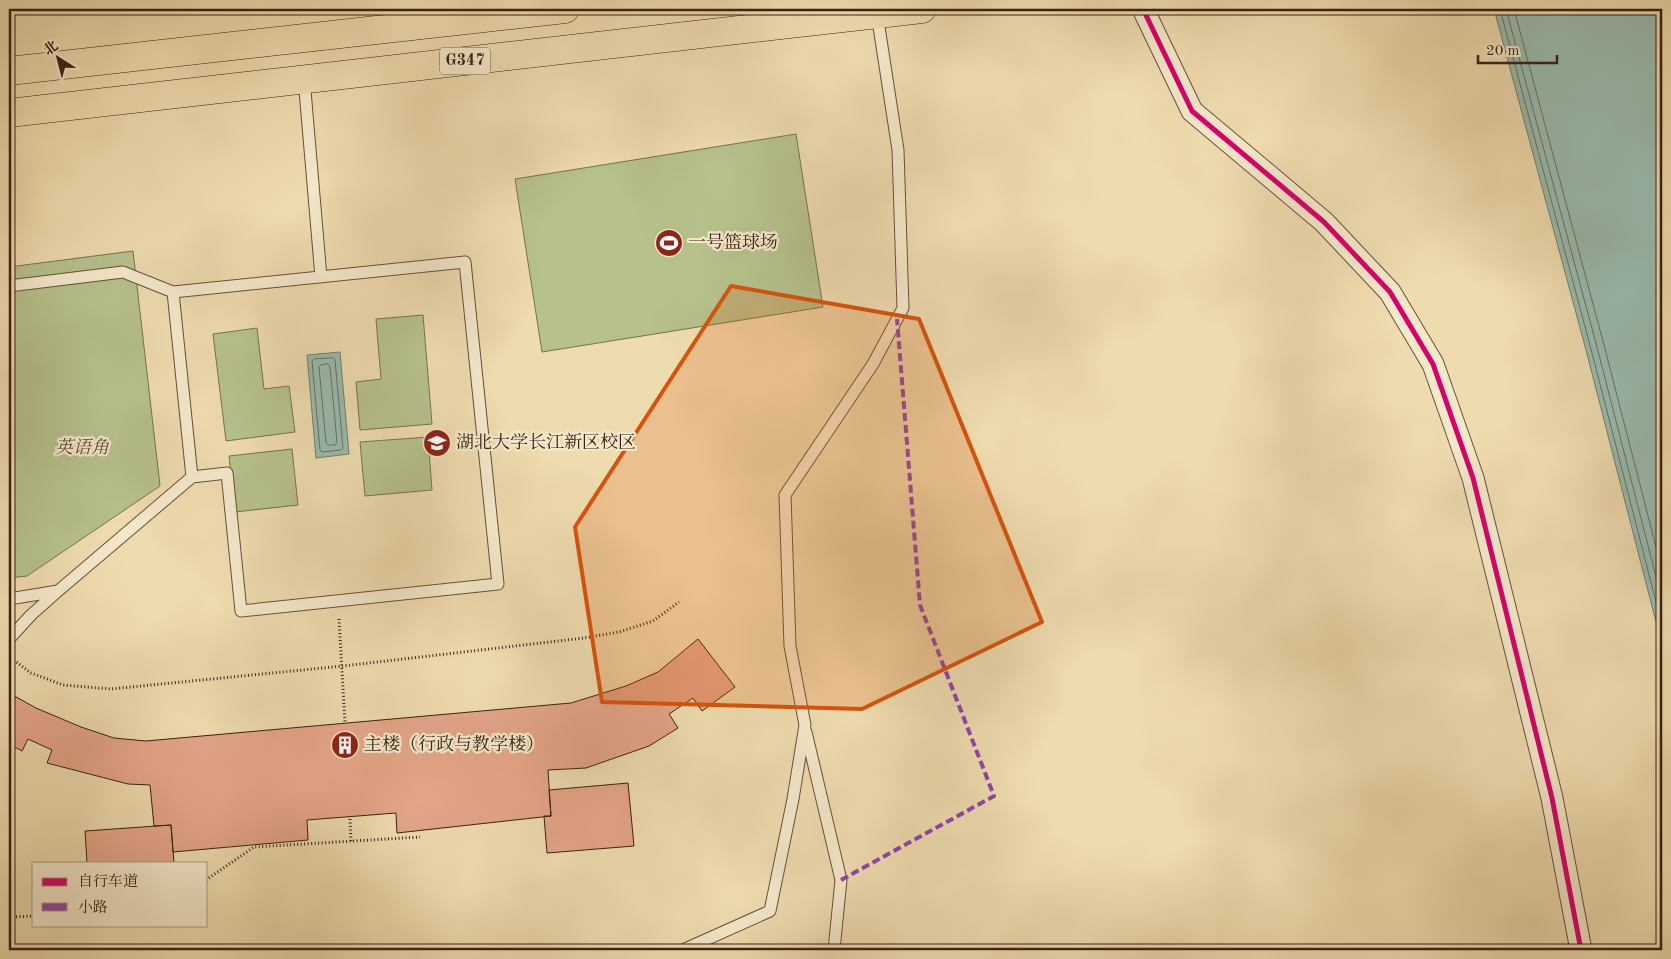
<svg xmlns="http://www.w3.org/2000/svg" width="1671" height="959" font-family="'Old Standard TT','Noto Serif SC',serif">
	<rect width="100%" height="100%" fill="#eedbae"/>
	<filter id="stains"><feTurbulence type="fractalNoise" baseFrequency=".004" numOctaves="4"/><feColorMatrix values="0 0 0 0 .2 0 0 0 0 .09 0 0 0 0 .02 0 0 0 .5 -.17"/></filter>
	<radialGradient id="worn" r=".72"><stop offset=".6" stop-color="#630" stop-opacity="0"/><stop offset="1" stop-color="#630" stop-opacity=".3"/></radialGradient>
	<path fill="#b6c18c" stroke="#777151" d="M796,134L823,307L542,352L515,179Z
		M133,251L160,486L27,576L9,578V267Z
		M423,315L432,424L360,430L356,382L381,379L376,319Z
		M257,328L264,389L289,386L295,432L226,441L213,334Z
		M428,437L432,490L365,496L360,442Z
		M292,449L298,505L235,512L229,456Z"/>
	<path fill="#99bbae" stroke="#727d71" d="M1494,9H1662V645L1586,350Z
		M340,352L349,454L316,458L307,355Z"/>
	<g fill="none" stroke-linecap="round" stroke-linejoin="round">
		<path stroke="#686e62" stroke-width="1" d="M1500,9L1591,349L1662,625
			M1506,9L1597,347L1662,600
			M1514,9L1604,345L1662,570
			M333,358L335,360L343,448L341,450L322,452L320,450L312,361L314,359Z
			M328,364L330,367L337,442L335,445H328L326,443L319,367L321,365Z"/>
	</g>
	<path fill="#e4a588" stroke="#382116" d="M698,639L735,687L702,711L693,698L669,714L678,728L649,746L586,768L548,770L551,816L397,833L396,813L307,820L308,840L173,852L171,825L154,826L150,785L128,784L47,763L52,750L28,739L22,751L9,744V693L36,708L81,727L114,738L146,741L571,703L626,686L658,672Z
		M628,783L634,846L547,853L544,816H551L549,790Z
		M171,825L174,863H87L85,831Z"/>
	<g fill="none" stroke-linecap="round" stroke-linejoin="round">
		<g stroke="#66503c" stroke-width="13">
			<path id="service" d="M304,79L321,277
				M9,286L123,272L173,292
				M9,599L58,591
				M9,639L31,615L58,591L192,477L227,473L241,611L498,584L465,262L173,292L192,477
				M806,732L841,880L834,950
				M683,950L770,911L793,799L805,725L790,646L785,495L873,364L903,308L898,150L877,14"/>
		</g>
		<g stroke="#66503c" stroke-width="23">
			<path id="minor" d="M1143,9L1192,111L1324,222L1390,292L1433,364L1473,478L1552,798L1581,950"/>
		</g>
		<g stroke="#382116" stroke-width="29">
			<path id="trunk" d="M9,71L565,9
				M9,113L922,9"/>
		</g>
		<path stroke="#382116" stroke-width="3" stroke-dasharray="1 2.5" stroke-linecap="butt" d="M339,619L345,723
			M11,658L31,673L63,685L111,689L343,666L584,638L619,632L653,621L679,602
			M350,819L351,841
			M206,880L254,847L420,837
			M9,917L34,916"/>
		<use href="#service" stroke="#f4e8ca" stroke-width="11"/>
		<use href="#minor" stroke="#f4e8ca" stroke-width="21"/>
		<use href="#trunk" stroke="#eedbae" stroke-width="28"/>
		<path stroke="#8e44ad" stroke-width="4" stroke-dasharray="8 4" stroke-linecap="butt" d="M841,880L994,796L920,605L897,319"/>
		<g stroke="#f4e8ca" stroke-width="8">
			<path id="cycleway" d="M1143,9L1192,111L1324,222L1390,292L1433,364L1473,478L1552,798L1581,950"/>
		</g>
		<use href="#cycleway" stroke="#d6006c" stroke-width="5"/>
	</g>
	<path fill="#d6530d" fill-opacity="0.2" stroke="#d6530d" stroke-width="4" stroke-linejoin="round" d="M731,286L919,319L1042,622L862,709L602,702L575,527Z"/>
	<defs>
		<g id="stadium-disc" transform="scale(1.4375)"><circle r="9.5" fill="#8f2418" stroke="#f4e8ca"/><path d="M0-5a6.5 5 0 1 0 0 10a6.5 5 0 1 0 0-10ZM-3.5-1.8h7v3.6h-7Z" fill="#fff"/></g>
		<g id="university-disc" transform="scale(1.4375)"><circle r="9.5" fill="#8f2418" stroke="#f4e8ca"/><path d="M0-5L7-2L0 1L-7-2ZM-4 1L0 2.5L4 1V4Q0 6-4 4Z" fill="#fff"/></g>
		<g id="building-disc" transform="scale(1.4375)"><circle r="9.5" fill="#8f2418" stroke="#f4e8ca"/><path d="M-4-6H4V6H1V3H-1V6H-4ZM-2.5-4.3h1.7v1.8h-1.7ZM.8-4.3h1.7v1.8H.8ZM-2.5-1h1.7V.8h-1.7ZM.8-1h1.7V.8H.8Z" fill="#fff"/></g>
	</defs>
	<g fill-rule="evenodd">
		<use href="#stadium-disc" x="669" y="243"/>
		<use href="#university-disc" x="437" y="443"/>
		<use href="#building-disc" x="345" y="745"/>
	</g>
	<g text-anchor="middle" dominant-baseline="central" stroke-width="4.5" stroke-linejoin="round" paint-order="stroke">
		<rect fill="#f4e8ca" stroke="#705d4c" stroke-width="1" x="440" y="47.5" width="50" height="27" rx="4"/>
		<g font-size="16" font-weight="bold" fill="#382116">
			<text x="465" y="61">G347</text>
		</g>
		<g font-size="18" fill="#382116" stroke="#f4e8ca" text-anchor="start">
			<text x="688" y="243">一号篮球场</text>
			<text x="456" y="443">湖北大学长江新区校区</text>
			<text x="364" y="745">主楼（行政与教学楼）</text>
		</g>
		<g font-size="18" font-style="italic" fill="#584934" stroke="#f4e8ca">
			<text x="82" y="448">英语角</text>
		</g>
	</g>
	<rect width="1671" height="959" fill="none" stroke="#eedbae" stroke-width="30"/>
	<rect x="10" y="10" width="1651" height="939" fill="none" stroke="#382116" stroke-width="2.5"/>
	<rect x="15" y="15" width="1641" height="929" fill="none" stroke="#382116"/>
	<rect x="32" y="862" width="175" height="65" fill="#f4e8ca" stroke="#a99882"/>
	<rect x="42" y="878" width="25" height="8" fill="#d6006c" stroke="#a99882"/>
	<text x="78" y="886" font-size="15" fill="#382116">自行车道</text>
	<rect x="42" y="903" width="25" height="8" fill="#8e44ad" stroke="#a99882"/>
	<text x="78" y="912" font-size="15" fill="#382116">小路</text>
	<g transform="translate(58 58) rotate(324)" stroke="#f4e8ca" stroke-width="4" paint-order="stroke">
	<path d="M0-4L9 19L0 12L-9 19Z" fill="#382116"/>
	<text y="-8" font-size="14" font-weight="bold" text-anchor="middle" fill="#382116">北</text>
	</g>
	<path d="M1478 55v8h79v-8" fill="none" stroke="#382116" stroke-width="2.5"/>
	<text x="1486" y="55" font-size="15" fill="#382116" stroke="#f4e8ca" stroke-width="4" paint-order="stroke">20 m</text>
	<rect width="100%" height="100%" filter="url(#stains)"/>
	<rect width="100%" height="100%" fill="url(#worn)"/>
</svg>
